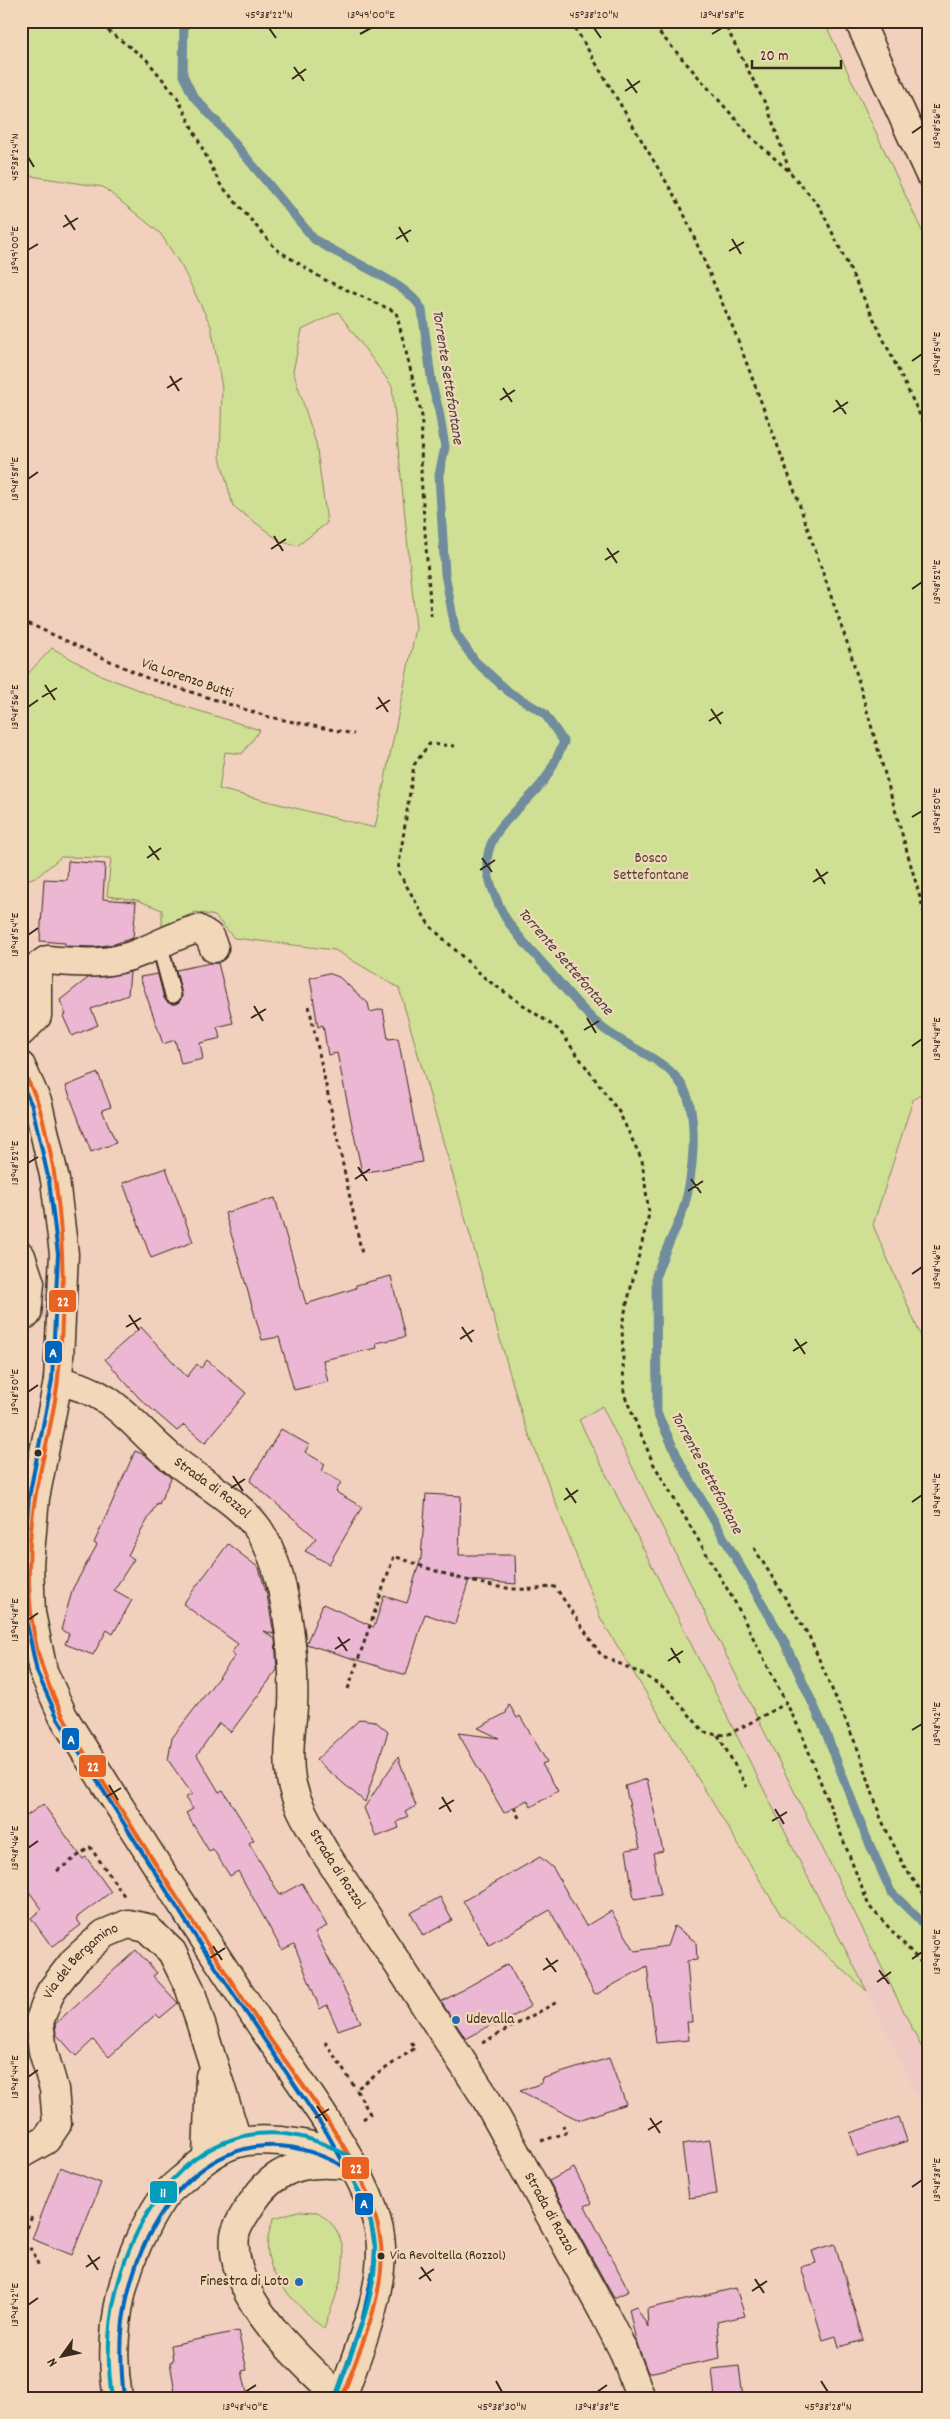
<svg xmlns="http://www.w3.org/2000/svg" width="950" height="2419" font-family="Dekko,sans-serif">
	<rect width="100%" height="100%" fill="#f1d1be"/>
	<filter id="ink" filterUnits="userSpaceOnUse"><feTurbulence type="fractalNoise" baseFrequency=".02" numOctaves="2"/><feDisplacementMap in="SourceGraphic" scale="10" xChannelSelector="R" yChannelSelector="G"/><feConvolveMatrix kernelMatrix="1 2 1 2 8 2 1 2 1" color-interpolation-filters="sRGB"/></filter>
	<g filter="url(#ink)">
		<path fill="#efc9c4" d="M602,1406L929,2062V2121L867,1991L800,1862L579,1420Z"/>
		<path fill="#cfe094" stroke="#858559" d="M21,21H824L929,246V1088L913,1100L873,1225L929,1355V2062L602,1406L579,1420L800,1862L867,1991L781,1915L601,1619L523,1419L399,988L335,950L234,938L215,916L196,912L162,927V910L137,900L107,896L111,858L61,857L38,876L21,882V681L52,648L98,674L161,699L260,730L242,754L225,752L219,789L375,828L416,628L392,386L338,312L302,330L293,371L316,443L327,523L297,546L280,541L233,506L220,457L222,388L211,326L182,267L160,233L103,187L24,175L21,156Z
			M298,2211L318,2212C324,2217 331,2222 335,2228C355,2258 334,2299 324,2329C290,2297 252,2268 274,2218Z"/>
		<g fill="none" stroke-linecap="round" stroke-linejoin="round">
			<path stroke="#6f8c9d" stroke-width="9" d="M184,21L183,75L193,96L217,122L314,239C341,258 410,283 422,310L432,384L439,411L445,447L439,475L445,574L456,634L475,661L509,692L544,713L564,742C558,754 553,768 545,779C526,807 491,823 487,860C485,874 498,905 505,917C516,935 532,951 546,967C563,986 579,1008 599,1025C628,1051 680,1059 690,1105C697,1138 692,1190 679,1221C671,1240 662,1256 656,1276L657,1413L682,1466L783,1639L824,1728L865,1834L891,1892L929,1929"/>
		</g>
		<path fill="#ebb7d3" stroke="#3b2a1e" d="M68,861L105,864L103,899L136,902L133,938L114,944L94,947L65,946V943L40,941L44,879L67,880Z
			M210,963H218L233,1023L217,1027L221,1038L200,1043L203,1059L181,1064L175,1040L163,1044L140,977L158,974L164,998L167,1002L175,1004L182,997L176,970Z
			M130,972L128,995L91,1009L98,1025L72,1036L63,1016L66,1015L60,1000L88,978Z
			M328,973L339,977L368,1003L370,1012L383,1009L388,1039L398,1038L422,1162L362,1173L337,1053L328,1055L323,1025L318,1027L310,978Z
			M98,1073L111,1107L102,1110L116,1143L91,1152L66,1086Z
			M166,1168L193,1242L151,1258L123,1183Z
			M275,1198L306,1304L356,1288V1285L391,1276L405,1337L376,1343L377,1348L323,1360L328,1382L294,1390L279,1337L262,1340L225,1213Z
			M141,1327L187,1377L197,1364L201,1368L207,1360L246,1393L205,1443L184,1425L177,1431L139,1398L105,1359Z
			M281,1429L309,1445L305,1452L325,1464L322,1471L341,1482L336,1492L362,1507L329,1564L305,1551L316,1538L250,1481Z
			M135,1451L145,1455L171,1478L159,1504L157,1503L128,1555L134,1559L114,1590L132,1600L113,1634L107,1630L93,1655L65,1644L69,1634L61,1630L73,1588L97,1545L94,1543Z
			M426,1494L461,1496L459,1555H515L516,1584L469,1580L455,1624L425,1614L406,1675L306,1644L323,1604L374,1627L384,1596L407,1603L421,1558Z
			M228,1544L259,1568L267,1595L274,1634L264,1631L275,1639L277,1670L231,1732L219,1723L197,1755L219,1792L223,1790L254,1840L249,1843L280,1895L302,1883L327,1926L315,1932L361,2022L338,2030L327,2005L320,2009L294,1944L282,1950L238,1871L230,1876L213,1849L209,1851L186,1813L193,1809L185,1798L192,1794L168,1760L172,1738L235,1656L231,1653L238,1644L183,1604Z
			M509,1704L517,1718L520,1716L547,1762L542,1764L558,1791L531,1807L527,1800L504,1813L458,1733L499,1738L478,1728L506,1713Z
			M360,1719L375,1721L388,1732L365,1802L316,1760Z
			M398,1757L416,1806L405,1812L408,1816L397,1822L399,1828L376,1837L364,1808Z
			M647,1779L663,1851L653,1853L661,1895L634,1899L626,1850L640,1848L625,1786Z
			M43,1804L83,1859L86,1857L111,1892L76,1918L81,1925L52,1947L31,1918L42,1909L21,1881V1820Z
			M540,1857L553,1868L586,1926L611,1911L635,1951L667,1946L674,1926L696,1942L697,1960L687,1961L692,2022H687L689,2040L656,2043L647,1966L597,1994L594,1993L550,1910L489,1945L463,1901Z
			M440,1897L452,1920L423,1936L411,1913Z
			M136,1950L157,1973L153,1976L178,2003L160,2018L156,2014L109,2057L93,2040L76,2056L56,2034L55,2024Z
			M508,1964L531,2006L495,2027L494,2023L466,2039L441,2002Z
			M609,2058L626,2104L579,2120L520,2091L542,2083L541,2079Z
			M899,2117L907,2141L858,2157L850,2133Z
			M710,2140L717,2194L689,2198L682,2144Z
			M60,2167L101,2183L72,2255L32,2239Z
			M574,2168L592,2203L585,2206L629,2291L614,2298L549,2181Z
			M835,2244L863,2340L839,2347L836,2336L823,2340L801,2267L816,2263L812,2251Z
			M736,2288L745,2316L717,2322L720,2358L648,2373L636,2341L629,2309L636,2306L648,2327L647,2309Z
			M238,2331L247,2370L242,2371L247,2393L241,2394L242,2398H176L170,2362L173,2361L171,2345Z
			M739,2366L743,2398H715L712,2369Z"/>
		<g fill="none" stroke-linecap="round" stroke-linejoin="round">
			<g stroke="#3b2a1e" stroke-width="19">
				<path id="lane" d="M159,943L173,995"/>
			</g>
			<g stroke="#3b2a1e" stroke-width="31">
				<g id="street">
					<path d="M21,1032L37,1016V967L47,960C81,963 109,966 141,952C161,944 177,934 198,929L209,936L214,948"/>
					<path d="M21,1256L30,1283L27,1314L21,1315"/>
					<path id="s1" d="M58,1381C115,1392 128,1421 169,1456C196,1479 239,1501 259,1530C287,1572 295,1657 293,1707C291,1731 287,1755 291,1779C295,1804 312,1829 324,1851L485,2097L605,2315L623,2350L641,2398"/>
					<path id="s2" d="M21,2154L46,2140L57,2124L54,2089L43,2051L39,2022L51,1991L74,1961L104,1934L128,1924L147,1928L172,1952L190,1989L238,2143"/>
					<path d="M207,2158L210,2076"/>
					<path d="M339,2398C299,2357 228,2298 235,2235C237,2224 253,2201 260,2192C285,2162 317,2161 354,2166"/>
				</g>
			</g>
			<g stroke="#3b2a1e" stroke-width="31">
				<path id="secondary" d="M21,1066L38,1104L55,1180L64,1254L58,1381L35,1498L29,1564L31,1613L43,1671L63,1716C126,1818 191,1919 257,2019C293,2074 380,2183 381,2247C382,2298 358,2350 342,2398
					M118,2398C106,2329 124,2256 162,2199C168,2190 179,2182 187,2175C201,2162 219,2148 238,2143C251,2139 267,2140 280,2141C309,2144 326,2148 351,2164"/>
			</g>
			<g stroke="#3b2a1e" stroke-width="31">
				<path id="primary" d="M859,21L929,173"/>
			</g>
			<path stroke="#3b2a1e" stroke-width="3" stroke-dasharray="4 4" stroke-linecap="butt" d="M95,21L146,59L177,97L220,184L276,249L323,279L396,312L422,416L421,476L431,616
				M571,21L681,207L736,335L795,492L850,651L929,929
				M649,21L754,140L790,172L820,207L929,434
				M723,21L768,109L790,172
				M21,620L147,678L269,717L354,734
				M455,746L429,744L414,765L398,871L429,925L486,979L559,1030L619,1112L642,1160L649,1214L622,1324L624,1394L653,1463L736,1604L801,1732L869,1906L929,1971
				M309,1006L362,1254
				M754,1548L809,1636L860,1754L881,1819L905,1868L929,1902
				M348,1689L394,1556C434,1571 510,1599 552,1586L556,1588L601,1655L644,1675L668,1690L704,1732L718,1735L729,1734L787,1703
				M718,1735L747,1787
				M514,1807L520,1820
				M57,1871L90,1847L125,1897
				M325,2042L356,2089
				M482,2043L559,2001
				M363,2119L370,2114L356,2089L415,2048L412,2043L415,2041
				M541,2141L566,2133L563,2125
				M21,2243L33,2214
				M21,2250L32,2249L39,2267"/>
			<use href="#lane" stroke="#f2d8b9" stroke-width="15"/>
			<use href="#street" stroke="#f2d8b9" stroke-width="28"/>
			<use href="#secondary" stroke="#f2d8b9" stroke-width="28"/>
			<use href="#primary" stroke="#f2d8b9" stroke-width="28"/>
			<g stroke="#f2d8b9" stroke-width="8">
				<path id="bus-1" d="M21,1067C27,1080 35,1093 39,1106C65,1195 67,1288 58,1379C54,1417 43,1455 36,1493C26,1548 25,1619 44,1672C61,1722 94,1767 122,1811C171,1888 220,1966 272,2042C312,2099 373,2173 381,2244C386,2296 359,2350 342,2398"/>
			</g>
			<g stroke="#f2d8b9" stroke-width="8">
				<path id="bus-2" d="M21,1082L32,1106L49,1181L58,1254L52,1380L29,1497L23,1563L25,1614L37,1672L58,1719L202,1947L327,2133L361,2195L371,2223L375,2247L374,2266L362,2322L336,2396
					M124,2397C121,2372 120,2347 123,2321C138,2204 228,2095 351,2171"/>
			</g>
			<g stroke="#f2d8b9" stroke-width="8">
				<path id="bus-3" d="M336,2396C352,2349 382,2287 374,2237C370,2213 358,2191 348,2169
					M112,2398C107,2362 107,2327 116,2292C144,2174 237,2086 357,2161"/>
			</g>
			<use href="#bus-1" stroke="#e96222" stroke-width="4"/>
			<use href="#bus-2" stroke="#0065bd" stroke-width="4"/>
			<use href="#bus-3" stroke="#069cbc" stroke-width="4"/>
		</g>
	</g>
	<path fill="none" stroke="#3b2a1e" stroke-width="2" d="M269,28L276,38M594,28L601,38M360,34L371,28M712,34L722,28M294,67L304,81M292,79L306,69M627,79L637,93M625,91L640,81M912,133L922,126M28,157L34,167M65,215L75,230M63,227L78,218M399,227L408,242M396,239L411,230M732,239L741,254M28,250L38,244M729,251L744,242M912,361L922,354M170,376L179,391M167,388L182,378M503,388L512,402M500,400L515,390M836,400L846,414M833,412L848,402M28,479L38,472M274,536L283,551M607,548L617,563M271,549L286,539M605,560L619,551M912,589L922,582M45,685L55,700M42,697L57,688M378,697L388,712M28,707L38,700M376,709L390,700M711,709L721,724M709,721L723,712M912,817L922,811M149,846L159,860M147,858L161,848M482,858L492,872M816,869L825,884M480,870L495,860M813,882L828,872M28,935L38,928M254,1006L263,1021M251,1018L266,1009M587,1018L596,1033M584,1030L599,1021M912,1046L922,1039M28,1163L38,1157M358,1167L367,1181M355,1179L370,1169M691,1179L701,1193M688,1191L703,1181M912,1274L922,1267M129,1315L139,1330M126,1327L141,1318M462,1327L472,1342M460,1339L474,1330M795,1339L805,1354M793,1351L807,1342M28,1392L38,1385M233,1476L243,1491M231,1488L245,1479M566,1488L576,1503M564,1500L578,1490M912,1502L922,1495M28,1620L38,1613M338,1637L347,1651M671,1648L680,1663M335,1649L350,1639M668,1661L683,1651M912,1730L922,1724M109,1785L118,1800M106,1797L121,1788M442,1797L451,1812M439,1809L454,1800M775,1809L784,1824M772,1821L787,1812M28,1848L38,1841M213,1946L222,1960M210,1958L225,1948M546,1958L556,1972M912,1959L922,1952M543,1970L558,1960M879,1970L889,1984M877,1982L891,1972M28,2077L38,2070M317,2106L327,2121M315,2118L329,2109M650,2118L660,2133M648,2130L662,2121M912,2187L922,2180M88,2255L98,2270M86,2267L100,2257M421,2267L431,2281M419,2279L434,2269M755,2279L764,2293M752,2291L767,2281M28,2305L38,2298M496,2381L502,2392M821,2381L828,2392M245,2392L256,2385M597,2392L607,2385"/>
	<g fill="#3b2a1e" stroke="#f2d8b9" stroke-width="2">
		<circle cx="38" cy="1453" r="4.5"/>
		<circle cx="381" cy="2256" r="4.5"/>
	</g>
	<g fill="#1f6fb2" stroke="#f2d8b9" stroke-width="2">
		<circle cx="456" cy="2020" r="5"/>
		<circle cx="299" cy="2282" r="5"/>
	</g>
	<g text-anchor="middle" dominant-baseline="central" stroke-width="4.5" stroke-linejoin="round" paint-order="stroke">
		<g font-size="14" fill="#3b2a1e" stroke="#f2d8b9" text-anchor="start">
			<text x="390" y="2256">Via Revoltella (Rozzol)</text>
		</g>
		<g font-size="15" fill="#3b2a1e" stroke="#f2d8b9">
			<text transform="translate(187 679) rotate(19)">Via Lorenzo Butti</text>
			<text stroke="none"><textPath href="#s1" startOffset="190">Strada di Rozzol</textPath></text>
			<text stroke="none"><textPath href="#s1" startOffset="610">Strada di Rozzol</textPath></text>
			<text stroke="none"><textPath href="#s2" startOffset="228">Via del Bergamino</textPath></text>
			<text stroke="none"><textPath href="#s1" startOffset="1015">Strada di Rozzol</textPath></text>
		</g>
		<g font-size="15" fill="#514530" stroke="#f2d8b9">
			<text x="651" y="859">Bosco<tspan x="651" dy="17">Settefontane</tspan></text>
		</g>
		<g font-size="15" fill="#3b2a1e" stroke="#f2d8b9" text-anchor="start">
			<text x="466" y="2020">Udevalla</text>
			<text x="289" y="2282" text-anchor="end">Finestra di Loto</text>
		</g>
		<g font-size="16" font-style="italic" fill="#48423e" stroke="#f2d8b9">
			<text transform="translate(447 377) rotate(81)">Torrente Settefontane</text>
			<text transform="translate(565 962) rotate(49)">Torrente Settefontane</text>
			<text transform="translate(706 1473) rotate(62)">Torrente Settefontane</text>
		</g>
	</g>
	<g stroke="#f2d8b9" stroke-width="2">
		<rect x="48" y="1289" width="29" height="24" rx="5" fill="#e96222"/>
		<rect x="44" y="1340" width="19" height="24" rx="5" fill="#0065bd"/>
		<rect x="61" y="1727" width="19" height="24" rx="5" fill="#0065bd"/>
		<rect x="78" y="1754" width="29" height="24" rx="5" fill="#e96222"/>
		<rect x="341" y="2156" width="29" height="24" rx="5" fill="#e96222"/>
		<rect x="149" y="2180" width="29" height="24" rx="5" fill="#069cbc"/>
		<rect x="354" y="2192" width="20" height="24" rx="5" fill="#0065bd"/>
	</g>
	<g font-size="14" text-anchor="middle" font-weight="bold" fill="#fff">
		<text x="63" y="1306">22</text>
		<text x="53" y="1357">A</text>
		<text x="71" y="1744">A</text>
		<text x="93" y="1771">22</text>
		<text x="356" y="2173">22</text>
		<text x="163" y="2197">11</text>
		<text x="364" y="2208">A</text>
	</g>
	<rect width="950" height="2419" fill="none" stroke="#f2d8b9" stroke-width="55"/>
	<g transform="translate(62 2356) rotate(237)" stroke="#f2d8b9" stroke-width="4" paint-order="stroke">
	<path d="M0-4L9 19L0 12L-9 19Z" fill="#3b2a1e"/>
	<text y="-8" font-size="14" font-weight="bold" text-anchor="middle" fill="#3b2a1e">N</text>
	</g>
	<path d="M752 60v8h89v-8" fill="none" stroke="#3b2a1e" stroke-width="2.5"/>
	<text x="760" y="60" font-size="15" fill="#3b2a1e" stroke="#f2d8b9" stroke-width="4" paint-order="stroke">20 m</text>
	<rect x="28" y="28" width="894" height="2364" fill="none" stroke="#3b2a1e" stroke-width="2"/>
	<g font-size="12" text-anchor="middle" fill="#3b2a1e">
		<text x="269" y="18">45°38'22"N</text>
		<text x="371" y="18">13°49'00"E</text>
		<text x="594" y="18">45°38'20"N</text>
		<text x="722" y="18">13°48'58"E</text>
		<text transform="translate(936 126) rotate(-90)" y="4">13°48'56"E</text>
		<text transform="translate(14 157) rotate(-90)" y="4">45°38'24"N</text>
		<text transform="translate(14 250) rotate(-90)" y="4">13°49'00"E</text>
		<text transform="translate(936 354) rotate(-90)" y="4">13°48'54"E</text>
		<text transform="translate(14 479) rotate(-90)" y="4">13°48'58"E</text>
		<text transform="translate(936 582) rotate(-90)" y="4">13°48'52"E</text>
		<text transform="translate(14 707) rotate(-90)" y="4">13°48'56"E</text>
		<text transform="translate(936 811) rotate(-90)" y="4">13°48'50"E</text>
		<text transform="translate(14 935) rotate(-90)" y="4">13°48'54"E</text>
		<text transform="translate(936 1039) rotate(-90)" y="4">13°48'48"E</text>
		<text transform="translate(14 1163) rotate(-90)" y="4">13°48'52"E</text>
		<text transform="translate(936 1267) rotate(-90)" y="4">13°48'46"E</text>
		<text transform="translate(14 1392) rotate(-90)" y="4">13°48'50"E</text>
		<text transform="translate(936 1495) rotate(-90)" y="4">13°48'44"E</text>
		<text transform="translate(14 1620) rotate(-90)" y="4">13°48'48"E</text>
		<text transform="translate(936 1724) rotate(-90)" y="4">13°48'42"E</text>
		<text transform="translate(14 1848) rotate(-90)" y="4">13°48'46"E</text>
		<text transform="translate(936 1952) rotate(-90)" y="4">13°48'40"E</text>
		<text transform="translate(14 2077) rotate(-90)" y="4">13°48'44"E</text>
		<text transform="translate(936 2180) rotate(-90)" y="4">13°48'38"E</text>
		<text transform="translate(14 2305) rotate(-90)" y="4">13°48'42"E</text>
		<text x="245" y="2410">13°48'40"E</text>
		<text x="502" y="2410">45°38'30"N</text>
		<text x="597" y="2410">13°48'38"E</text>
		<text x="828" y="2410">45°38'28"N</text>
	</g>
</svg>
